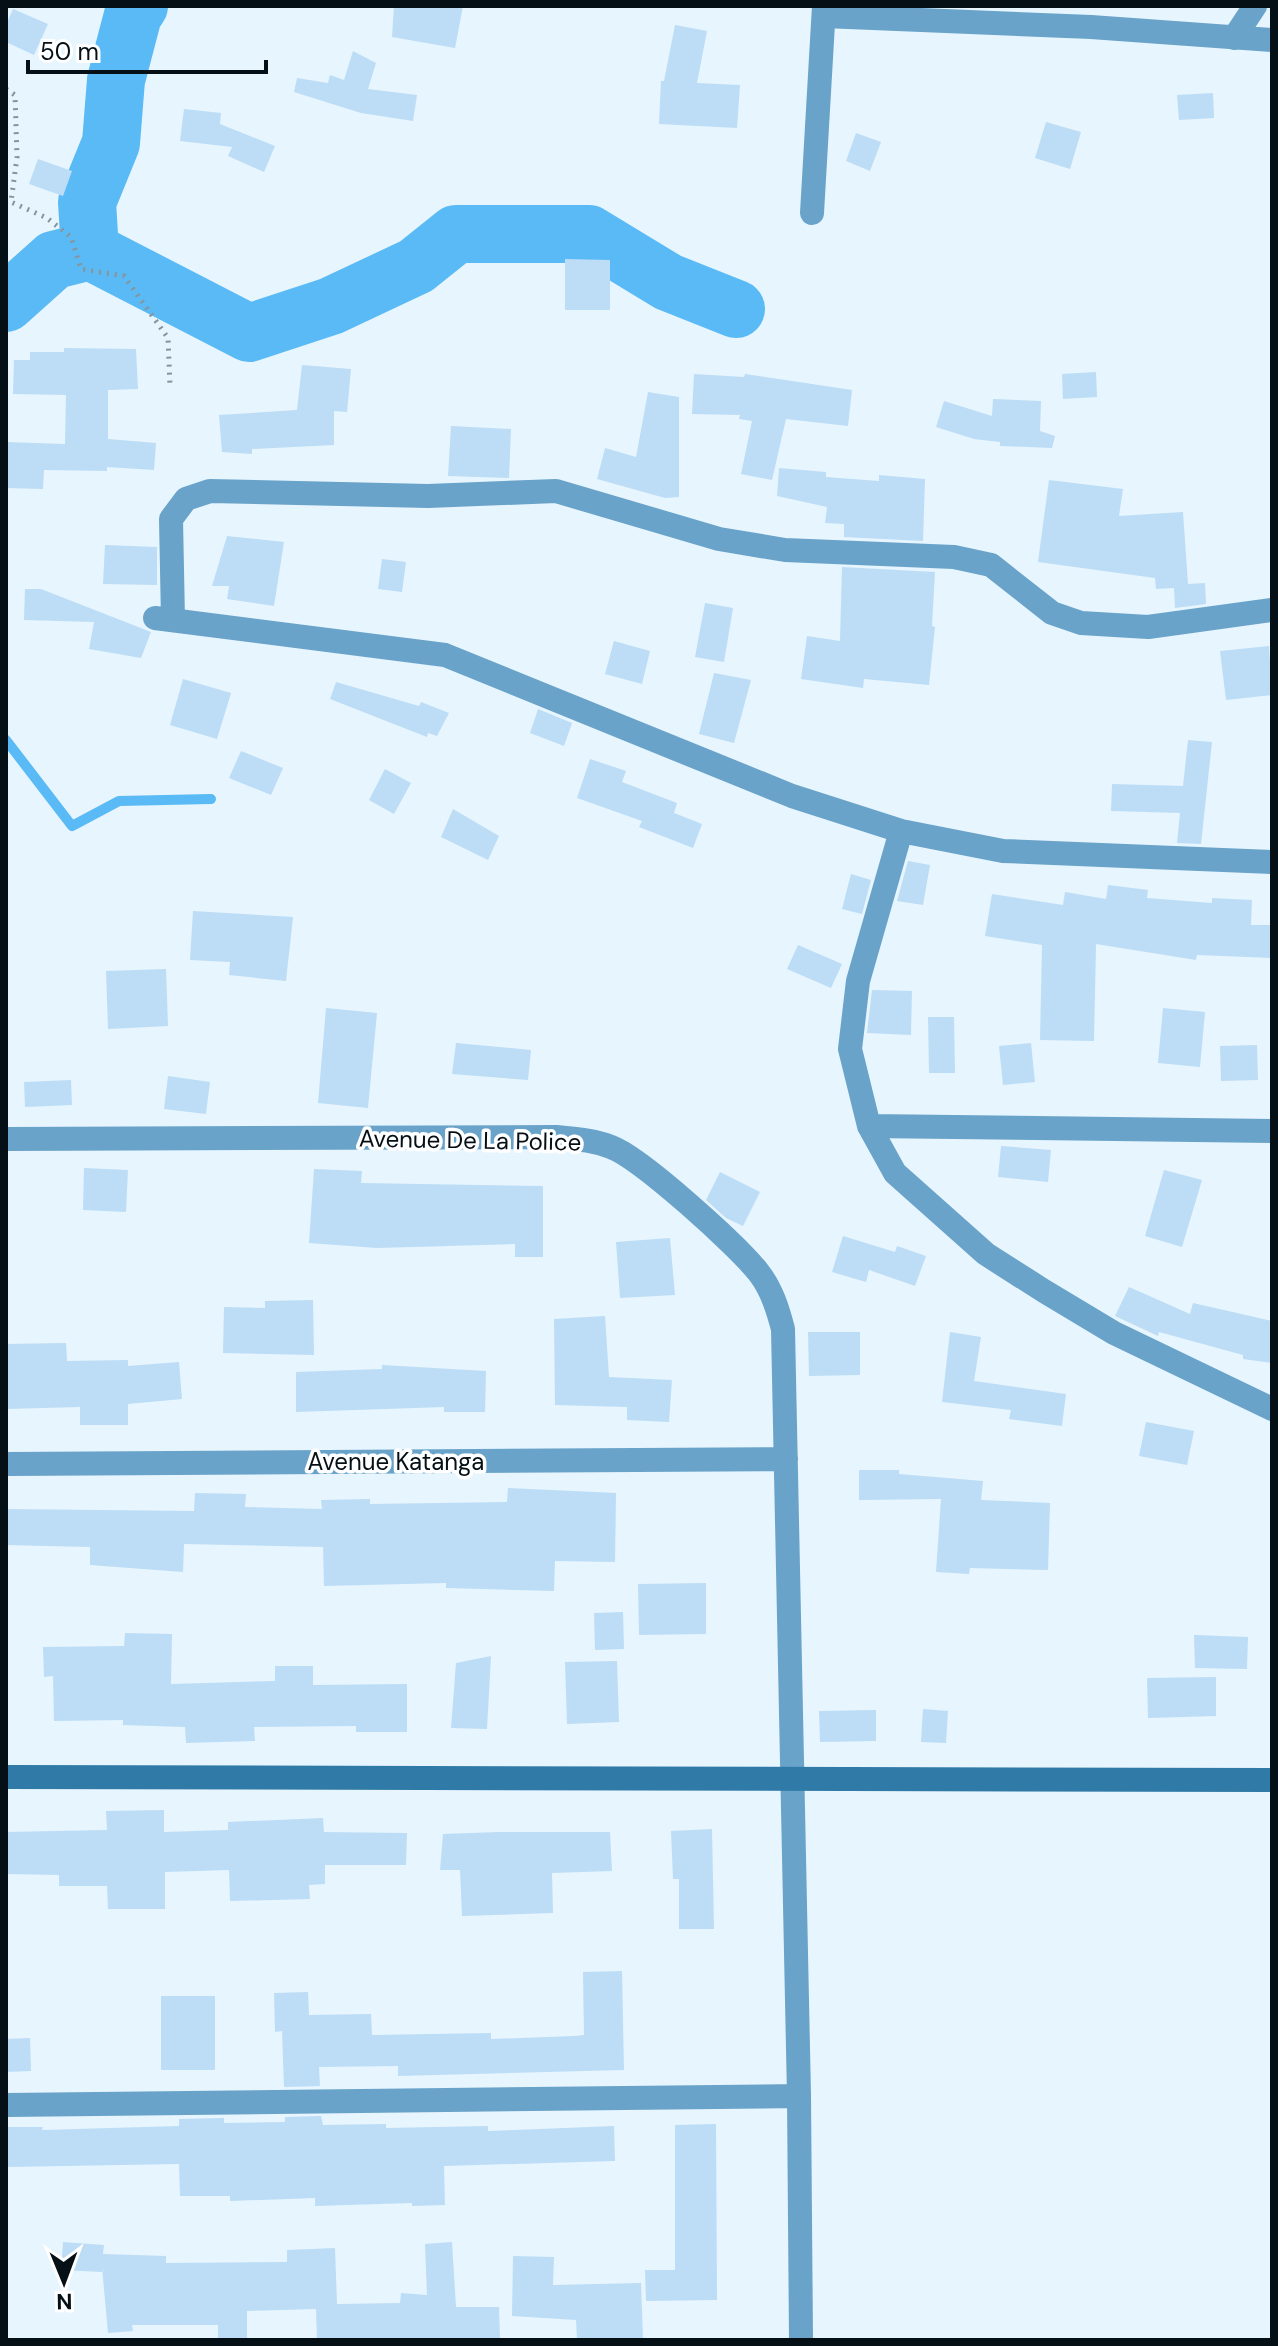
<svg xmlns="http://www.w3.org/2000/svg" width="1278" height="2346" font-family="'DM Sans',sans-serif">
	<rect width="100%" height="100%" fill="#e7f5fe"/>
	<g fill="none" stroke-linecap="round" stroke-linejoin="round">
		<path stroke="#5abaf5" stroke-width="10" d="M6,740L72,826L119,801L211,799"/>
		<path stroke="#5abaf5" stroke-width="58" d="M90,251L249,333L331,306L416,266L456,234H589L668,282L736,309
			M6,303L54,260L90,251L87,202L111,143L116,80L133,15L139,6"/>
	</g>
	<path fill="#bcddf5" d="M394,6H463L455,48L392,37Z
		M13,9L48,24L34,55L6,42V25Z
		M675,25L707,31L697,83L740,85L737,128L659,124L661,81H664Z
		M353,51L376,63L368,89L417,95L413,121L361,113L294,92L297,78L328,83L330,75L344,80Z
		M1213,93L1214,118L1179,120L1177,95Z
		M184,109L221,113L220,124L275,146L264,172L228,156L232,147L180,141Z
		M1046,122L1081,132L1070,169L1035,158Z
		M856,133L881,142L870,171L846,161Z
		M38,159L72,171L63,196L29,184Z
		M565,259L610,260V310H565Z
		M64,348L136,349L138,389L108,390V439L156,443L154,470L107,467V471L44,470L43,489L6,488V442L65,444L66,395L13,394L14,360H30V352H64Z
		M302,365L351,369L347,412L334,411V445L252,449V454L222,452L219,415L297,410Z
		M1096,372L1097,397L1063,399L1062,374Z
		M694,374L744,377L745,374L852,390L848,426L786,419L772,480L741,474L752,421L739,419L740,415L692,414Z
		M648,392L679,397V497L665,498L597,479L605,448L636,457Z
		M993,399L1041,401L1040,431L1055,436L1052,448L1000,446V442L974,439L936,427L944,401L992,416Z
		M451,426L511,429L509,478L448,476Z
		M779,468L826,472V477L879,481V475L925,479L923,541L844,537V524L825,523L827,507L777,496Z
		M1049,480L1123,489L1119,516L1183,512L1188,584L1205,583L1206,604L1175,608L1174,588L1156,589L1155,578L1038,562Z
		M227,536L284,542L274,606L227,599L229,586H212Z
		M105,545L157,547V585L103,584Z
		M382,559L406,562L402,592L378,589Z
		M842,567L935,572L932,626L935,627L929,685L864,679L863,688L801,679L807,636L840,641Z
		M25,589H41L151,632L141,658L89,649L94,622L24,620Z
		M705,603L733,608L724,662L695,657Z
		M614,641L650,651L642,684L605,674Z
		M1269,646L1272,695L1226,700L1220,651Z
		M714,673L751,680L734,743L699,734Z
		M183,679L231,693L217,739L170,725Z
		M336,682L419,706L421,702L449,713L437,736L428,733L427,737L330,699Z
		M538,709L572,723L564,746L530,733Z
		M1188,740L1212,742L1201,844L1177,843L1180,813L1111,811L1112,784L1183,786Z
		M241,751L283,768L271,795L229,778Z
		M590,759L626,771L622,782L677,803L674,813L702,824L693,848L639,827L642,821L577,798Z
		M385,769L411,783L394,814L369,800Z
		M453,809L499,836L488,860L441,837Z
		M908,861L930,865L923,905L897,901Z
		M851,874L871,880L862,914L842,909Z
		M1108,885L1148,890L1147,898L1212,903V898L1252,900L1251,925H1272V958L1197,955L1196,960L1096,944L1094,1041L1040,1040L1042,945L985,936L992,894L1063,905L1065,892L1106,899Z
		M193,911L293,917L286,981L229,975L230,962L190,960Z
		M798,945L842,964L831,988L787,969Z
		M166,969L168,1026L108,1029L106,971Z
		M872,990L912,991L911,1035L867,1033Z
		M326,1008L377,1013L368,1108L318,1103Z
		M1163,1008L1205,1012L1200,1067L1158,1063Z
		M928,1017H954L955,1073H929Z
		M456,1043L531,1050L528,1080L452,1074Z
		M1031,1043L1035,1082L1003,1085L999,1046Z
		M1257,1045L1258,1080L1221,1081L1220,1046Z
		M168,1076L210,1082L206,1114L164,1109Z
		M71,1080L72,1105L25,1107L24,1082Z
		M1001,1146L1051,1150L1048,1182L998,1177Z
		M84,1168L128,1170L126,1212L83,1210Z
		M314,1169L362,1171L361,1183L543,1186V1257H515V1244L377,1248L309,1243Z
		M1164,1170L1202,1180L1182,1247L1145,1236Z
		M720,1172L760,1192L743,1226L726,1218L706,1200Z
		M843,1236L895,1252L897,1246L926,1256L915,1286L869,1270L866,1282L832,1272Z
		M670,1238L675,1295L620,1298L616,1242Z
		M1129,1287L1190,1314L1193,1303L1272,1321V1363L1243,1359V1355L1159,1332L1158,1336L1115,1316Z
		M313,1300L314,1355L223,1353L224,1307L265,1308V1301Z
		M605,1316L609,1377L672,1380L669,1422L627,1420V1407L555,1405L554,1319Z
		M808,1332H860V1375L809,1376Z
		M950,1332L981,1337L974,1381L1066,1394L1062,1426L1009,1419L1011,1410L942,1402Z
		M66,1343L67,1361L128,1360V1366L179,1362L182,1399L128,1404V1425H80V1407L6,1409V1344Z
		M382,1365L486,1371L485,1412H444V1407L296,1412V1372L382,1369Z
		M1146,1422L1194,1431L1187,1465L1139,1456Z
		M859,1470H899V1474L983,1481L981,1500L1050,1503L1048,1570L970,1568L969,1574L936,1572L941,1499L859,1500Z
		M508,1488L616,1493L615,1562L555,1561L554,1591L446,1588V1583L324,1586L323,1547L184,1544L183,1572L90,1565V1547L6,1545V1509L194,1511L195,1493L246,1494L245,1507L322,1509L321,1500L370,1499V1504L507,1502Z
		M706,1583V1634L639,1635L638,1584Z
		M623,1612L624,1649L595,1650L594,1613Z
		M125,1633L172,1634L171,1684L275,1681V1666H313V1685L407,1684V1732H356V1726L254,1727L255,1741L186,1743L185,1727L123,1725V1720L54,1721L53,1676L44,1677L43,1647L124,1646Z
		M1194,1635L1248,1637L1247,1669L1195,1668Z
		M491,1656L487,1729L451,1728L456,1663Z
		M617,1661L619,1722L567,1724L565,1662Z
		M1216,1677V1716L1148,1718L1147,1678Z
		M923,1709L948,1711L946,1743L921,1742Z
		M876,1710V1741L820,1742L819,1711Z
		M164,1810V1832L228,1830V1822L323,1818L324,1832L407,1833L406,1865H325V1884L309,1885L310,1899L230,1901L229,1870L165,1872V1909H108L107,1886H59V1875L6,1874V1832L107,1830L106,1811Z
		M712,1829L714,1929H679V1879H673L671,1831Z
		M498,1832H610L612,1871L552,1873L553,1913L462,1916L460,1870H440L443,1834Z
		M622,1971L624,2070L398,2076V2066L319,2067L320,2086L284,2087L282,2031L275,2032L274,1993L308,1992L309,2015L371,2014L372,2035L491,2033V2039L574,2036L584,2035L583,1972Z
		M161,1996H215V2070H161Z
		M30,2038L31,2071L6,2072V2039Z
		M321,2116L323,2125L386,2124V2128L488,2126V2131L614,2126L615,2161L444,2166L445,2205L412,2206V2203L315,2206V2198L230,2201V2196H180L179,2164L7,2167V2127H43L42,2130L179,2126V2119L224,2118V2123L285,2122V2117Z
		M716,2124L717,2300L646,2301L645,2270H675V2125Z
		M63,2242L104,2245L103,2254L166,2256V2263L287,2262V2250L335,2248L337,2304L400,2303L401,2293L427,2295L425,2244L452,2242L456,2307H499L500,2340H317L316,2309L247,2311V2340H218V2325H132L133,2331L108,2333L102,2267V2272L61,2270Z
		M513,2256L554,2257L553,2285L641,2283L643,2340H577L576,2320L512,2316Z"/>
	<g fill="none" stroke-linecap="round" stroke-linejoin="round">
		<path stroke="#87949c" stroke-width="5" stroke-dasharray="2 6" stroke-linecap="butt" d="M6,89L15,95L17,157L11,202L47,218L71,237L81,269L124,276L168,338L170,386"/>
		<path stroke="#69a3c9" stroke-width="24" d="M824,16L1091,27L1272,40
			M1234,38L1255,6
			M812,213L824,6
			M155,618L445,655L792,796L901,831L1003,851L1272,862
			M173,620L171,519L186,499L210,491L428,496L556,491L719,539L785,550L954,557L991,565L1052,613L1081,623L1148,627L1272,610
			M901,831L858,981L850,1049L869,1126L895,1173L986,1254L1044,1291L1114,1333L1272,1409
			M869,1126L1272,1131
			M6,1139L556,1137C575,1139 593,1140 611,1147C641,1158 738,1246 759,1273C772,1290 778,1310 783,1329L799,2096L801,2340
			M6,1464L786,1459
			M6,2105L799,2096"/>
		<path stroke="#2f7aa6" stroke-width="24" d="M6,1777L1272,1780"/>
	</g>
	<g text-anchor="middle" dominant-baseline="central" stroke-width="7" stroke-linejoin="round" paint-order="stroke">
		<g font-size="24" fill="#040f16" stroke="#fff">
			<text transform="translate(470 1140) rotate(1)">Avenue De La Police</text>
			<text x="396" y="1461">Avenue Katanga</text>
		</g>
	</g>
	<rect width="1278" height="2346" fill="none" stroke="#040f16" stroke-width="16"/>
	<g transform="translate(64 2282) rotate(179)" stroke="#ffffff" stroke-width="6" paint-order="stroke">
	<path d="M0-6L14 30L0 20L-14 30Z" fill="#040f16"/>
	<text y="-12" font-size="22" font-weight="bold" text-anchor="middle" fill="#040f16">N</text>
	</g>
	<path d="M28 60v12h238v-12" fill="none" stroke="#040f16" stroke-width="4"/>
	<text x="40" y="60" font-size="24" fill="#040f16" stroke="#ffffff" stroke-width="6" paint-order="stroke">50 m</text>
</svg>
